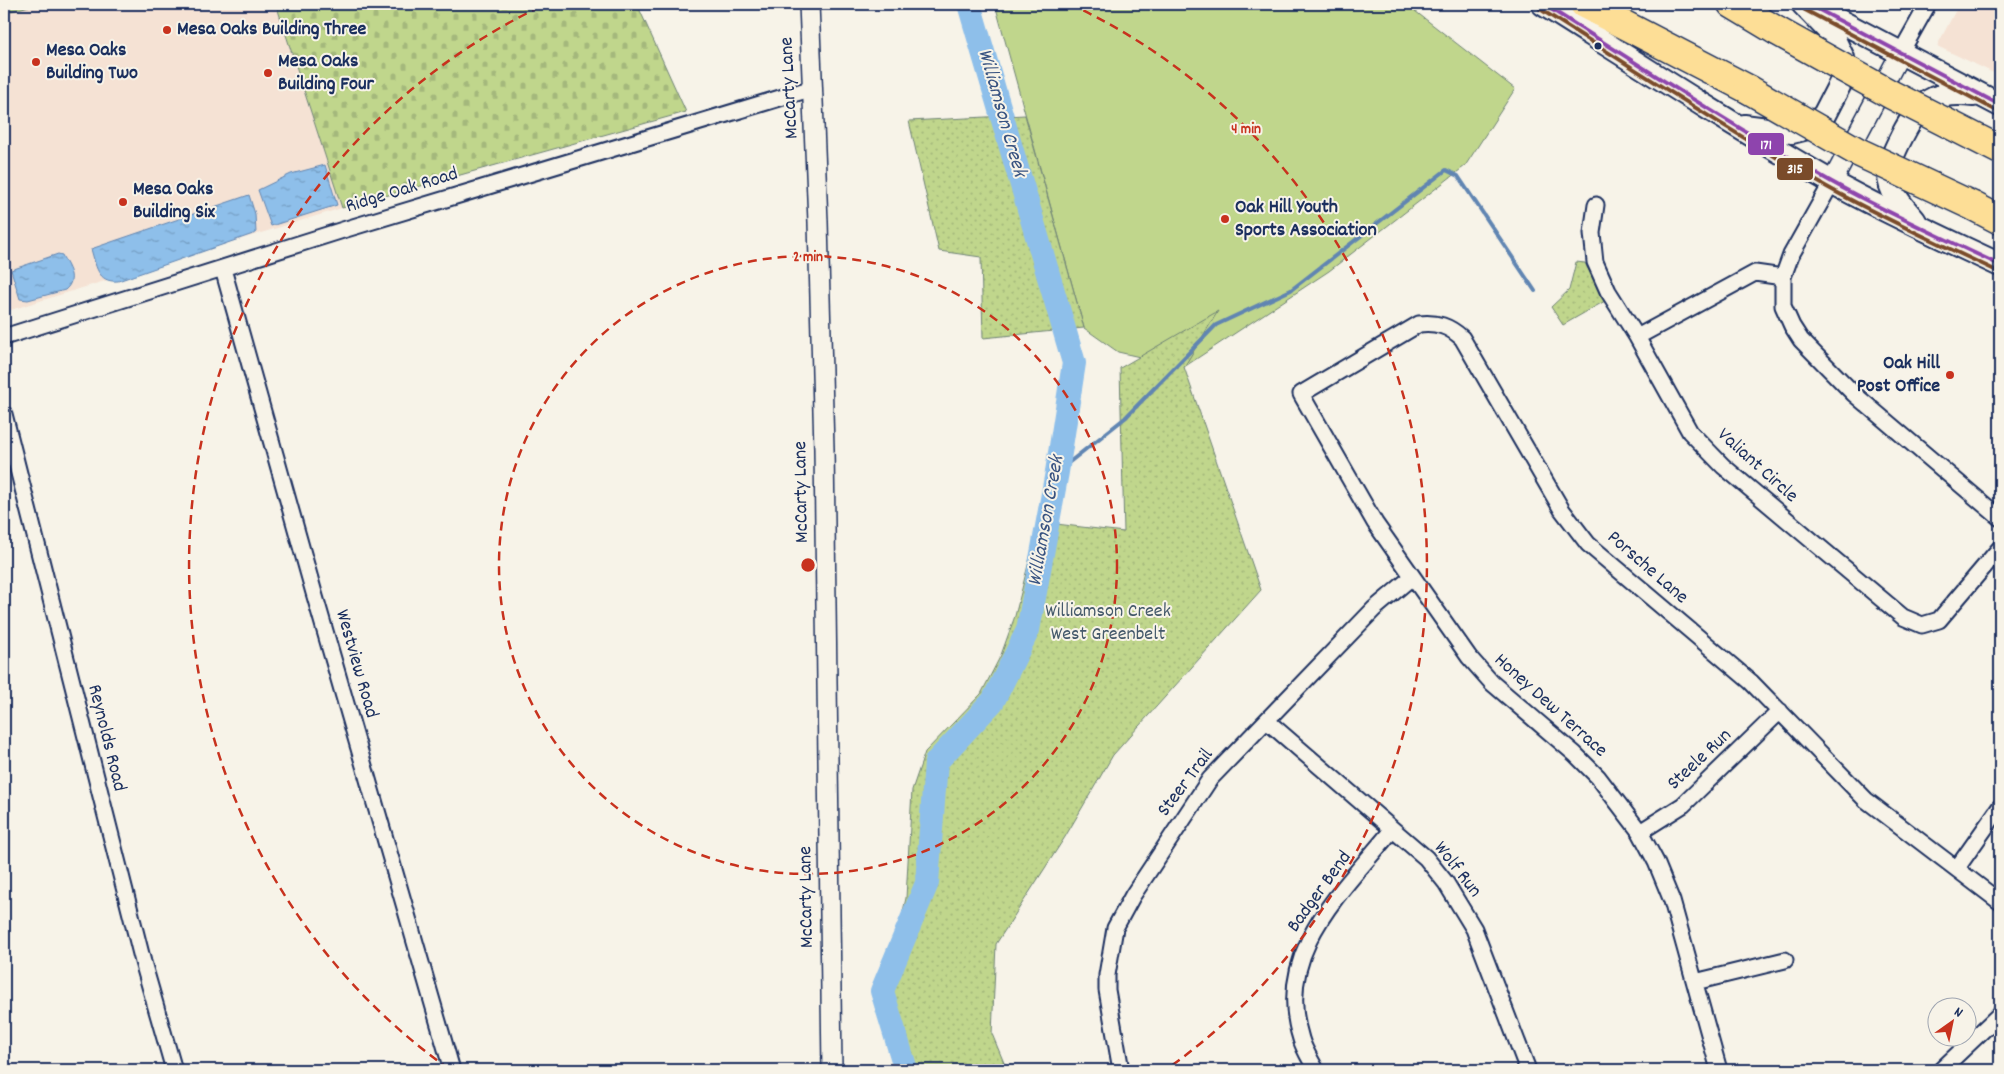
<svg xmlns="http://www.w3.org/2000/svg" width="2004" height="1074" font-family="Dekko,sans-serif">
	<defs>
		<pattern id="cemetery-stones" width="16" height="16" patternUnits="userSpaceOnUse" patternTransform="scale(1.25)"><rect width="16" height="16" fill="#c0d68c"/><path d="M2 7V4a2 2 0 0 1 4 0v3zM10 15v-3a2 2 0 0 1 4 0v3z" fill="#a4b87b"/></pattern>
		<pattern id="park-dots" width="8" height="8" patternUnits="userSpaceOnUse" patternTransform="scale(1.25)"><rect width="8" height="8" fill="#c0d68c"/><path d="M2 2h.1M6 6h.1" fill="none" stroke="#a4b87b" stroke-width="1.8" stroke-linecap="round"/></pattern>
		<pattern id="water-ripples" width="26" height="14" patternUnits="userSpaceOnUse" patternTransform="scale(1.25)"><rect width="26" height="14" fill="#8ebfea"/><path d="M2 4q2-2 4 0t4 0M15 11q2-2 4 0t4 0" fill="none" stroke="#739cc1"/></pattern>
	</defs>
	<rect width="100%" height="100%" fill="#f7f3e8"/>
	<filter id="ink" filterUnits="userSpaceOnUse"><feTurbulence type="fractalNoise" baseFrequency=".02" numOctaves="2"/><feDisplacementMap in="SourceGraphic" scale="10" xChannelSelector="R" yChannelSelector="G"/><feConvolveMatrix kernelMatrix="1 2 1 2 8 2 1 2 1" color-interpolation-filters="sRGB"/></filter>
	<g filter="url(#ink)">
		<path fill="#f5e2d4" d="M36,4H276L342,208L4,312V13Z
			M1959,4H2000V76L1937,46Z"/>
		<path fill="#c0d68c" stroke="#6e8275" d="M995,4H1406L1515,89L1465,166L1329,271L1184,367L1118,352L1084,328Z"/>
		<path fill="url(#cemetery-stones)" stroke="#6e8275" d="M4,4H36L4,13Z
			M276,4H637L686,112L342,208Z"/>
		<path fill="url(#park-dots)" stroke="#6e8275" d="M1025,115L1084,328L983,338L981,257L939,251L909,121Z
			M1576,262L1585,263L1605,301L1563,325L1551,307L1569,290Z
			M1218,311L1184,367L1261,590L1113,755L1065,837L996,944L992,1034L1007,1070H896L892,1055L885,991L906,898L912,790L925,752L981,694L1001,655L1015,616L1039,522L1124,532L1120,368Z"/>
		<path fill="url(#water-ripples)" stroke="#6085b2" d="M325,165L337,205L271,226L258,190L291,174Z
			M249,195L255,214L256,233L118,281C97,283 96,265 91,249Z
			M58,254L62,255C68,267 78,279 65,290L28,300L20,299L11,270Z"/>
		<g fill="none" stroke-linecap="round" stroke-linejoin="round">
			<path stroke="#6085b2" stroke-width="4" d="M1057,472L1125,418L1216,325L1291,290L1446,170L1458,176L1535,291"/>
			<path stroke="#8ebfea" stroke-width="24" d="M906,1070L882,991L927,883L936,762L993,701L1028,630L1057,472L1074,363L969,4"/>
			<g stroke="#1b2f5e" stroke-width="19">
				<path id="minor" d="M1900,54L1928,4
					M1832,182L1791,255L1783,277V306L1792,326L1801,340L1854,394L2000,518
					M1596,205L1592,233L1595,262L1608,291L1637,337L1690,432L1723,466L1903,617L1922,625L1939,620L2000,548
					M223,269L314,593L452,1070
					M4,337L343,230L813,88
					M1637,337L1755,273L1783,277
					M4,414L143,962L174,1070
					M1267,721L1426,858L1446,883L1474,929L1528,1070
					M1640,832L1683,805L1780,711
					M1957,868L2000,807
					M1695,982L1785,960
					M1121,1070L1107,990V975L1115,928L1133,895L1210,779L1374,609L1412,577
					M1316,1070C1311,1060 1304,1050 1301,1039C1273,952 1342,892 1392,830
					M1719,1070L1672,901L1656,862L1640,832L1598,777L1575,754L1492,683L1469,657L1375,523L1301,394L1419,324C1437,322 1449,326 1462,338L1562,510L1588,544L1751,682L1866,800L2000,902
					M1941,1070L2000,1014"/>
			</g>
			<g stroke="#1b2f5e" stroke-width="22">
				<path id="tertiary" d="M809,4L818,222L824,449L832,1070
					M1832,182L1900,54"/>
			</g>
			<g stroke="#1b2f5e" stroke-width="26">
				<path id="secondary" d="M1543,4C1638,64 1732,125 1830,181C1885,212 1943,238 2000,265
					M1815,8L2000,105
					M1744,126L1792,132L1808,128L1824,115L1842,80L1843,58L1831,33L1803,4
					M1915,221C1905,209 1889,193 1889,175C1889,161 1896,148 1902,136C1920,101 1934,90 1974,95"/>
			</g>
			<g stroke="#1b2f5e" stroke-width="31">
				<path id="motorway" d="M1584,4L1748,89
					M1732,4L1777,31
					M1973,206L2000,220"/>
			</g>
			<use href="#minor" stroke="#f7f3e8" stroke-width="15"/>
			<use href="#tertiary" stroke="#f7f3e8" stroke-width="19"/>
			<use href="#secondary" stroke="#f7f3e8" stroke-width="22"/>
			<use href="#motorway" stroke="#fdde96" stroke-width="28"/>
			<g stroke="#1b2f5e" stroke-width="31" stroke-linecap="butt">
				<path id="motorway-bridge" d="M1777,31L1892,95L2000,150
					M1748,89L1858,152L1973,206"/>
			</g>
			<use href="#motorway-bridge" stroke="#fdde96" stroke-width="28"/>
			<g stroke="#f7f3e8" stroke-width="8">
				<path id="bus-1" d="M1543,4C1638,64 1732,126 1830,181C1885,212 1943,238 2000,265
					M1808,4L2000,105"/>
			</g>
			<g stroke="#f7f3e8" stroke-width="8">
				<path id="bus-2" d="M1540,9C1635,69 1729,131 1827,187C1882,218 1940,244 1997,271
					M1805,10L1997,111"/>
			</g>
			<use href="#bus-1" stroke="#8e44ad" stroke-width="4"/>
			<use href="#bus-2" stroke="#7a4b2a" stroke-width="4"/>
		</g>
	</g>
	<g fill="none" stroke="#c8321e" stroke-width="2.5" stroke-dasharray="9 6">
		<circle cx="808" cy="565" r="309"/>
		<path d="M449 1069A619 619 0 0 1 546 4M1070 4A619 619 0 0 1 1167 1069"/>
	</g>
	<g fill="#c8321e" stroke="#f7f3e8" stroke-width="2">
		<circle cx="167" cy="30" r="5"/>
		<circle cx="36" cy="62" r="5"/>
		<circle cx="268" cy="73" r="5"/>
		<circle cx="123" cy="202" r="5"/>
		<circle cx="1225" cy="219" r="5"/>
		<circle cx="1950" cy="375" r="5"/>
	</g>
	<circle fill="#1b2f5e" stroke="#f7f3e8" stroke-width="2" cx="1598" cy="46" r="4.5"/>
	<g text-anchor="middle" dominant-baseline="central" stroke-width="4" stroke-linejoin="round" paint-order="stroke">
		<g font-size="20" font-weight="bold" fill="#1b2f5e" stroke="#f7f3e8" text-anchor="start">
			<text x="177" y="30">Mesa Oaks Building Three</text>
			<text x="46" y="51">Mesa Oaks<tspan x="46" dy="23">Building Two</tspan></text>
			<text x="278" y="62">Mesa Oaks<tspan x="278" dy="23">Building Four</tspan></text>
			<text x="133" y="190">Mesa Oaks<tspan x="133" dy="23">Building Six</tspan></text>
			<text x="1235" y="208">Oak Hill Youth<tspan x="1235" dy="23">Sports Association</tspan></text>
			<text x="1940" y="364" text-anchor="end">Oak Hill<tspan x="1940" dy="23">Post Office</tspan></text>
		</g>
		<g font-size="20" fill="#1b2f5e" stroke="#f7f3e8">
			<text transform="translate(790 88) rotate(-93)">McCarty Lane</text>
			<text transform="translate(402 191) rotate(-17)">Ridge Oak Road</text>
			<text transform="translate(1757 466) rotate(42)">Valiant Circle</text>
			<text transform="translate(802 492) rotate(-91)">McCarty Lane</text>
			<text transform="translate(1647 568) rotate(41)">Porsche Lane</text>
			<text transform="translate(356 664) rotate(74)">Westview Road</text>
			<text transform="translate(1550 706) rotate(42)">Honey Dew Terrace</text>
			<text transform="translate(106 738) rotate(76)">Reynolds Road</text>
			<text transform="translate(1700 760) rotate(-43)">Steele Run</text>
			<text transform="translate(1186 783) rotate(-53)">Steer Trail</text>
			<text transform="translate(1457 870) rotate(52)">Wolf Run</text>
			<text transform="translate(1320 892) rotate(-54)">Badger Bend</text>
			<text transform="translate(807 897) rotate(-91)">McCarty Lane</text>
		</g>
		<g font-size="20" fill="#44596a" stroke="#f7f3e8">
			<text x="1108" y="612">Williamson Creek<tspan x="1108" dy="23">West Greenbelt</tspan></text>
		</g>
		<g font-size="21" font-style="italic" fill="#385381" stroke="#f7f3e8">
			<text transform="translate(1001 113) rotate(74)">Williamson Creek</text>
			<text transform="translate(1047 521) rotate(-80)">Williamson Creek</text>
		</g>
	</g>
	<circle cx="808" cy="565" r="8" fill="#c8321e" stroke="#f7f3e8" stroke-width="2.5"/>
	<g font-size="15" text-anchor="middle" font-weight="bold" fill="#c8321e" stroke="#f7f3e8" stroke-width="4" stroke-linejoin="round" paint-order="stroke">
		<text x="1246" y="133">4 min</text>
		<text x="808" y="261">2 min</text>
	</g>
	<g stroke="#f7f3e8" stroke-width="2">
		<rect x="1747" y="132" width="38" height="24" rx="5" fill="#8e44ad"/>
		<rect x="1776" y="157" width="38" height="24" rx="5" fill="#7a4b2a"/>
	</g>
	<g font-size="14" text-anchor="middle" font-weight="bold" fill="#fff">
		<text x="1766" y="149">171</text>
		<text x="1795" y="173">315</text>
	</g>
	<rect width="2004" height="1074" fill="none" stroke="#f7f3e8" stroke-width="20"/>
	<rect x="10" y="10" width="1984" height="1054" fill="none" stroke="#1b2f5e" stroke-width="2" filter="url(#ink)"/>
	<g transform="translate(1952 1022) rotate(33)"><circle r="24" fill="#f7f3e8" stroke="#9fa5b1"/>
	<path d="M0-4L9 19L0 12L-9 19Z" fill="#c8321e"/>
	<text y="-8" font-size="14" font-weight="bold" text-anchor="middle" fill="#1b2f5e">N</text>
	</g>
</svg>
